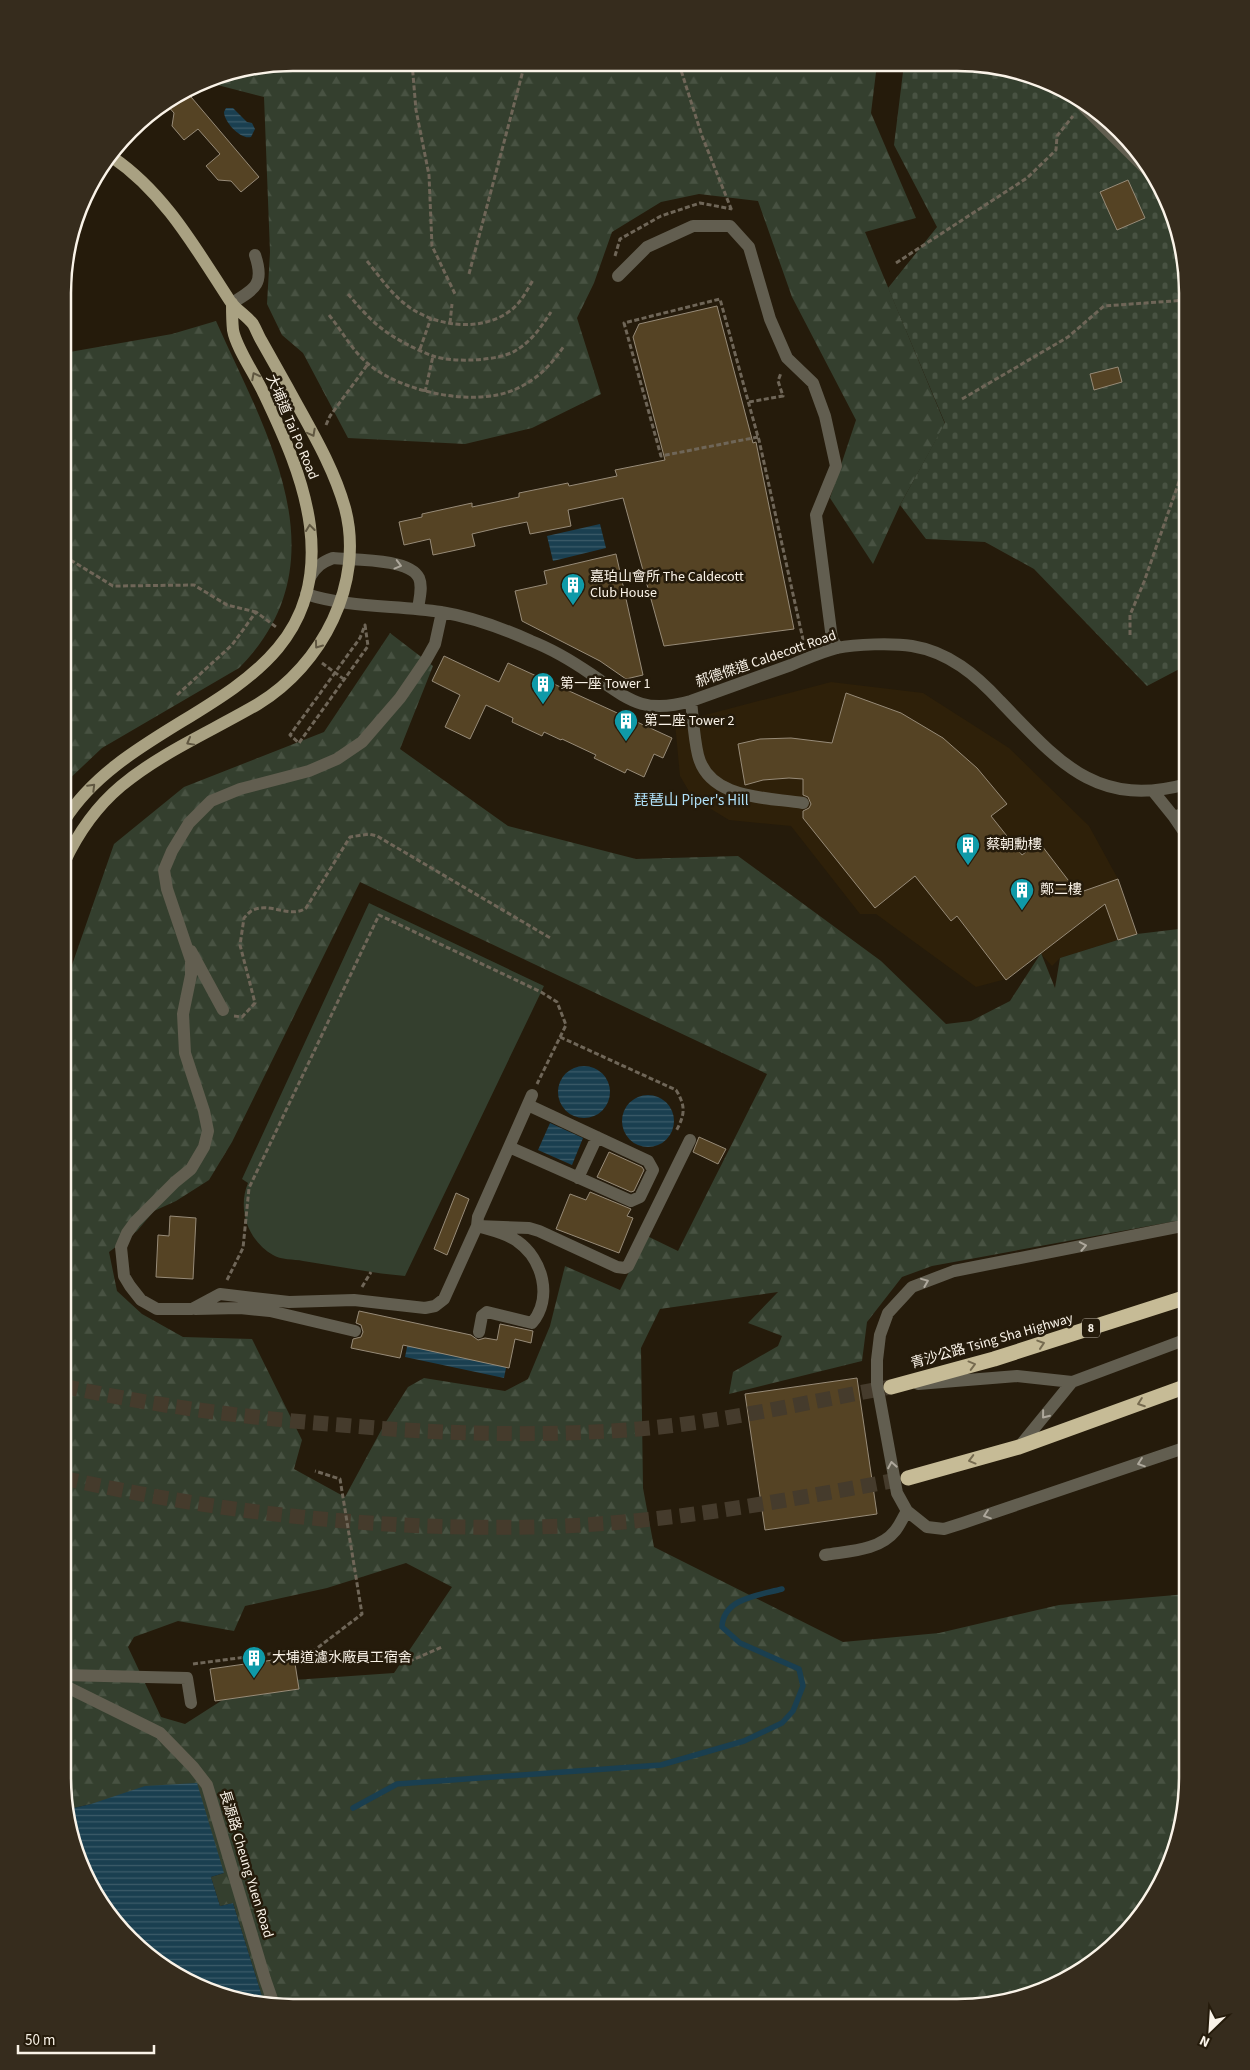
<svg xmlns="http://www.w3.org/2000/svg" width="1250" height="2070" font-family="'Source Sans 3','Noto Sans TC',sans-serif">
	<defs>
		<pattern id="forest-firs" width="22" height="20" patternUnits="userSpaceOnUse" patternTransform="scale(1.25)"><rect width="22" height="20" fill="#343f2e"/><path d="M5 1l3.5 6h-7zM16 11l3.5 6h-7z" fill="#485242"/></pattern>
		<pattern id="cemetery-stones" width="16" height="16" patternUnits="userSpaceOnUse" patternTransform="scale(1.25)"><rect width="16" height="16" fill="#343f2e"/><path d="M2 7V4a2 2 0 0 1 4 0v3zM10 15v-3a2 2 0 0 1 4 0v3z" fill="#485242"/></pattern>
		<pattern id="water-rules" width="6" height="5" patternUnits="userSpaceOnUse" patternTransform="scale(1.25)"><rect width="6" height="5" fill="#1a3f50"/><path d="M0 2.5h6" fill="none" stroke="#3c5b69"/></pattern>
	</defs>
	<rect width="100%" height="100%" fill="#251b0b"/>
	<path fill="#2e2009" d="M831,682L923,693L1009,748L1089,826L1118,879L1137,934L1060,958L1052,966L1040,953L1006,979L976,987L876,914H860L791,826L729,820L693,798L680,776L675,723Z"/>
	<path fill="#343f2e" d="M369,903L544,986L405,1276C370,1273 337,1266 303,1261C294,1259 280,1260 273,1255C248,1241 237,1209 248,1183L242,1179Z"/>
	<path fill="url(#forest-firs)" fill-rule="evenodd" d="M293,63H413L416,66L417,63L877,64L871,113L916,218L865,232L945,424L900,505L873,564L830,498L856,420L792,297L758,201L699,194L661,202L612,232L594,283L577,318L601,394L532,428L465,444L348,438L303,353L282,335L267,304L270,252L264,97L202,81Z
		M216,321C266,433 345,561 239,668L102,748L64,784V353L172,334Z
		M390,633L433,666L400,749L508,826L636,859L738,856L881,961L946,1024L971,1021L1010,1001L1041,953L1055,988L1060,958L1137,934L1187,928V1219L932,1266L902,1277L867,1322L862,1361L729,1394L733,1372L778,1346L782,1336L748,1323L778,1292L660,1309L641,1348L643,1488L654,1547L843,1642L939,1633L1059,1605L1187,1594V1793L1170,1865L1140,1917L1098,1960L1045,1990L958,2007L263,2006L260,2005L262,1996L233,1903L220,1906L211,1877L224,1873L91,1804L69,1809L63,1777L64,988L114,844L184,787L324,732ZM360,882L767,1074L678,1251L647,1236L620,1290L565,1266L550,1326L528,1379L505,1391L424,1378L408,1387L384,1425L345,1497L294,1469L302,1440L252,1339L183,1337L142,1314L117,1291L109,1252L137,1231L154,1211L176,1201L209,1180L232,1142ZM406,1563L452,1587L394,1673L249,1683L185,1724L161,1717L128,1647L134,1637L178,1621L234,1631L245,1606L327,1588Z"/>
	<path fill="url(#cemetery-stones)" d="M904,64L988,65L1046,80L1098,110L1140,153L1170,205L1187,293V665L1147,686L1034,569L985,542L926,539L900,505L945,423L888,288L937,227L894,145Z"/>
	<path fill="url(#water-rules)" d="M226,108H233L247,122L252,123L255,129L251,137C241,140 224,122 224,112Z
		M600,524L606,548L553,561L547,536Z
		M558 1092a26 26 0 1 1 52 0a26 26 0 1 1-52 0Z
		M622 1121a26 26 0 1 1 52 0a26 26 0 1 1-52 0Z
		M550,1123L583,1138L572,1165L538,1150Z
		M409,1337L508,1358L504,1378L405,1357Z
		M197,1783L224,1873L211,1877L220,1906L233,1903L262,1996L260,2005L205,1990L153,1960L110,1918L80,1865L69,1809L91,1804L145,1786Z"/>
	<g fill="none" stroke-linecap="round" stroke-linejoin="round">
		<path stroke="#1a3f50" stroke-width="5.5" d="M353,1808L397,1784L661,1765L744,1741L782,1723L793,1711L803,1686L799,1669L740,1643L722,1627C723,1598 760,1595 782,1589"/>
	</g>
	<path fill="#554324" stroke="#978b78" d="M186,91L259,177L241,192L231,181L218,180L206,166L220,154L198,129L184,140L172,126L174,113L166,104Z
		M1128,180L1145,218L1117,230L1100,192Z
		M717,306L753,443L756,442L794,629L664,646L623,498L568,510L571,526L530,534L527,522L502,527L472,534L475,546L433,555L430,539L404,545L399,522L422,517V514L472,503V507L496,502L519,497V493L568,483L569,486L617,476L615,470L665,460L633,337L639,324Z
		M1118,367L1122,382L1094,390L1090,374Z
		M616,554L643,675L626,679L600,661L522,621L515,591L547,584L544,571Z
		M444,656L499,682L508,663L672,738L663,758L654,754L644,777L627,769L625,773L594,758L596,755L562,739L561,740L544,732L542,736L512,722L513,718L486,705L470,739L445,727L460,695L432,681Z
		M846,693L901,713L943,738L977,768L1007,804L991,816L1022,855L1039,842L1078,893L1118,879L1137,934L1118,940L1105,904L1006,980L957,916L951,921L915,876L875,908L803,818V811L809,808L811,804L808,797L803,795V779L789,778L763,780L745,785L738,744L760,739L791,738L832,743Z
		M699,1137L726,1149L718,1164L693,1152Z
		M609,1152L642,1167L644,1170L634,1191L631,1192L597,1177Z
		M590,1192L631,1209L627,1216L633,1218L619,1253L556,1229L570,1194L586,1200Z
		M456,1193L469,1199L447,1255L434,1249Z
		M170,1216L196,1218L193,1279L156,1277L158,1235L169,1236Z
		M359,1311L471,1335L478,1340L485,1338L497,1340L500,1324L533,1331L531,1343L515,1339L509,1368L403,1345L400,1358L351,1348L353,1339L361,1337L363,1332L361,1325L356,1323Z
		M857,1378L877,1514L765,1530L745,1394Z
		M294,1657L299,1689L215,1701L210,1669Z"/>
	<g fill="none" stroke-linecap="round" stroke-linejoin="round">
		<path stroke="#453b2c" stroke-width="15" stroke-dasharray="15 8" stroke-linecap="butt" d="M63,1386C155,1406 248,1418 341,1425C440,1434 539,1437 639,1429C723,1422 807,1402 891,1387
			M63,1478C216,1512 374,1530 530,1527C658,1525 783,1501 908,1478"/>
		<path stroke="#6f6658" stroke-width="3" stroke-dasharray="5 2.5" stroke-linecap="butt" d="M412,63L416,110L429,175L432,246L456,296
			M679,64L702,136L732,211
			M615,256L620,239L661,216L700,203L732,209
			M367,261C380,277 392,295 409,307C436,326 478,332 507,313C520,305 526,292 533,280
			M896,263L1027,178L1056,150L1057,136L1073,116
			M469,274L525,63
			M348,294C359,307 371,321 385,331C399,341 417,350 433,356C452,363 498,361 515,351C532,341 541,327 551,312
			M329,315C342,331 352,350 367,363C401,392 475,408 516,389C538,379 551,365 564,346
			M450,323L452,304
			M420,349L431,318
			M425,392L433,356
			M962,399L1068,337L1104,306L1187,300
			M749,402L783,396L778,381L781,373
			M326,425L330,416L368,364
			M758,437L661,456L624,323L720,299L758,437L759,440L804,644
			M64,556L113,586L194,585L227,605L256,612
			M365,625L368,646L299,743L290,735L360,638Z
			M1130,635V615L1144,582L1187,459
			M322,663L345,680
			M177,695L232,645L256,612L276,627
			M234,1016L242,1017L255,1003L240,945L244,918C247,915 250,911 253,910C270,902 291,919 306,908L350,837L369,834L377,836L552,939
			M560,1037L676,1090C686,1106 685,1115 676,1131
			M227,1280L243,1248L249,1188L379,915L541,992L557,1002L566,1025L537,1084
			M362,1287L371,1272
			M312,1652L362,1614L340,1479L315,1471
			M193,1664L284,1652H357L410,1661L442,1647"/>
		<path stroke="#625e50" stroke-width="12" d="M1072,95L1155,178
			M1169,202L1171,207
			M618,276L647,247L693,226H730L749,247L770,319L787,358L813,383L825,416L836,466L816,515L832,639L838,648
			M232,303C255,289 265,284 255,255
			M310,577C316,567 322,562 333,558C353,560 410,558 419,578C423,587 419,600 418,609
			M306,594C349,608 397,605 441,612C472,617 502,628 531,641C552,649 572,661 591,674C628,699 643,715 691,701C724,689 758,677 791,665C806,659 821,652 837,648C856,644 893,643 912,646C949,652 976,675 1000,701C1058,761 1096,809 1187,784
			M442,612L435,644L426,660L400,698L362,742L337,759L309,771L240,789L211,801L189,823L172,851L164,870L167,889L191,960V975L183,1014L185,1053L204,1111L208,1131L204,1147L191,1169L175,1182L135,1222L127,1233L121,1247L124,1276L130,1286L141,1300L157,1309H192L220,1294L289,1302L354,1300L425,1308L435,1306L444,1299L477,1226L529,1228L539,1231L617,1267L625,1268L628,1266L690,1140
			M691,701C693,719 694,738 698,755C709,800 767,797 803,803
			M1153,791L1174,817
			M1187,836L1174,817L1187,812
			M191,951L223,1010
			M509,1147L631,1201L640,1197L653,1170L648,1161L528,1105
			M578,1178L597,1137
			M195,1309L240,1308L270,1311L355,1331
			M479,1332L482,1316L487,1312L532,1323C553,1298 543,1259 517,1241C506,1233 490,1230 477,1226L478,1217L532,1095
			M918,1384L1017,1376L1072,1382L1187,1339
			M1019,1447L1072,1382
			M1187,1447L963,1523L944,1529L927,1527L907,1511L897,1493L877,1384V1360L880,1335L888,1313L912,1287L954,1271L1187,1225
			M825,1555C848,1551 879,1551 895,1531C900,1525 903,1517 907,1511
			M63,1675L187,1678L191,1703
			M63,1685L160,1733L193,1767L207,1785L265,1979L273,2002L277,2006"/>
		<path stroke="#a9a182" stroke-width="12" d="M64,821C136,705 332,702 310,526C304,480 284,436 264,394C256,376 236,348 233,330C232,321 232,312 232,303
			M64,863C77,835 96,807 121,786C162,752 212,731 258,704C322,665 365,583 345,508C333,465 309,427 288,388C279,372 270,356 261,340C258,335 256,329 253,324C246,315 236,310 230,301C196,249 165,193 112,157"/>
		<path stroke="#c6bb96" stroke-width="15" d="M891,1387L994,1359L1187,1297
			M908,1478L1019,1447L1187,1386"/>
	</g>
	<defs><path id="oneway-chevron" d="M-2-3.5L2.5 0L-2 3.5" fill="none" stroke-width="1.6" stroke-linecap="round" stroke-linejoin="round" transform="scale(1.25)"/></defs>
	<g stroke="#605741">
		<use href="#oneway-chevron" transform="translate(255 376) rotate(-117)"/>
		<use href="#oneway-chevron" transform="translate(312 433) rotate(62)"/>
		<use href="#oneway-chevron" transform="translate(310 528) rotate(-97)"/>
		<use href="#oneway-chevron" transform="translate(318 645) rotate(126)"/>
		<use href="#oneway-chevron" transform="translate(190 742) rotate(151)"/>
		<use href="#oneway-chevron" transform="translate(92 787) rotate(-45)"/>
	</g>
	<g stroke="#aea89c">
		<use href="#oneway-chevron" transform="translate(398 565) rotate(15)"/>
		<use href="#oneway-chevron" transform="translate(1083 1246) rotate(-11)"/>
		<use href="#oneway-chevron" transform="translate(925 1282) rotate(-22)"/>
		<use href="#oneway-chevron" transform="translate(1045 1415) rotate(129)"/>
		<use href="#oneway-chevron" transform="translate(1141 1463) rotate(161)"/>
		<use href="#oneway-chevron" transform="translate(892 1465) rotate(-100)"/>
		<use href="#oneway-chevron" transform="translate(987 1515) rotate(161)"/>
	</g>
	<g stroke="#766b50">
		<use href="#oneway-chevron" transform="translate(1041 1344) rotate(-18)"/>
		<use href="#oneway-chevron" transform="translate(972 1365) rotate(-15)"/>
		<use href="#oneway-chevron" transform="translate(1141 1403) rotate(160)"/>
		<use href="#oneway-chevron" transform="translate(972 1460) rotate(165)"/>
	</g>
	<defs>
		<g id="building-pin" transform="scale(1.25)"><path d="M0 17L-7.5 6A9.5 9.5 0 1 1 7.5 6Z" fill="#0f9aa8" stroke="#251b0b"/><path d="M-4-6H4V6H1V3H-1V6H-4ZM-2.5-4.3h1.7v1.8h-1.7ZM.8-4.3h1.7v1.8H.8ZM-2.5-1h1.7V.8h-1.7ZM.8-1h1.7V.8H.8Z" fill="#fff"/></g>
	</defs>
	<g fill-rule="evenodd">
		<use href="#building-pin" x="573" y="585"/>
		<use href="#building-pin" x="543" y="684"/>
		<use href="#building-pin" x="626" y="721"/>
		<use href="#building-pin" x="968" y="845"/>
		<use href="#building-pin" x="1022" y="890"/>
		<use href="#building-pin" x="254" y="1658"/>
	</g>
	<g text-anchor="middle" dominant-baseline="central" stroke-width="5" stroke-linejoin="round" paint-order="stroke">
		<rect fill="#251b0b" stroke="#bab2a6" stroke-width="1" x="1082" y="1318.5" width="18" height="19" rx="4"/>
		<g font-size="12" font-weight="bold" fill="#faf3e8">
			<text x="1091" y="1328">8</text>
		</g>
		<g font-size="14" fill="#faf3e8" stroke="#251b0b">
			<text transform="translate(292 427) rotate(67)">大埔道 Tai Po Road</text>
			<text transform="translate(766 659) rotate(-19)">郝德傑道 Caldecott Road</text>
			<text transform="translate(992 1341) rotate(-16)">青沙公路 Tsing Sha Highway</text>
			<text transform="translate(246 1864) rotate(73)">長源路 Cheung Yuen Road</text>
		</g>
		<g font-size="14" fill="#faf3e8" stroke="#251b0b" text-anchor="start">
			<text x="590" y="577">嘉珀山會所 The Caldecott<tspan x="590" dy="16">Club House</tspan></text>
			<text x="560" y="684">第一座 Tower 1</text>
			<text x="644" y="721">第二座 Tower 2</text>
			<text x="986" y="845">蔡朝勳樓</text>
			<text x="1040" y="890">鄭二樓</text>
			<text x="272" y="1658">大埔道濾水廠員工宿舍</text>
		</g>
		<g font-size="15" fill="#afe0f8" stroke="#251b0b">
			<text x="691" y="800">琵琶山 Piper's Hill</text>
		</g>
	</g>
	<path d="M0 0H1250V2070H0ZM293 71H957A222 222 0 0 1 1179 293V1777A222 222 0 0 1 957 1999H293A222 222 0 0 1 71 1777V293A222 222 0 0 1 293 71Z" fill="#362c1d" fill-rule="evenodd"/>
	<path fill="none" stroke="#faf3e8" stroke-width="2.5" d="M293 71H957A222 222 0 0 1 1179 293V1777A222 222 0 0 1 957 1999H293A222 222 0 0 1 71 1777V293A222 222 0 0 1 293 71Z"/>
	<g transform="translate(1210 2030) rotate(205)" stroke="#251b0b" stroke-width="4" paint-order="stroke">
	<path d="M0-4L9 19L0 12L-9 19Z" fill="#faf3e8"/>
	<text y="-8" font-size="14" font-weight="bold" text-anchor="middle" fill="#faf3e8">N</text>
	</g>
	<path d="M18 2045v8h136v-8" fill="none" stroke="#faf3e8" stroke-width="2.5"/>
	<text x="25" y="2045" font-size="15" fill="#faf3e8" stroke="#251b0b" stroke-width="4" paint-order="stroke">50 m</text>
</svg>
